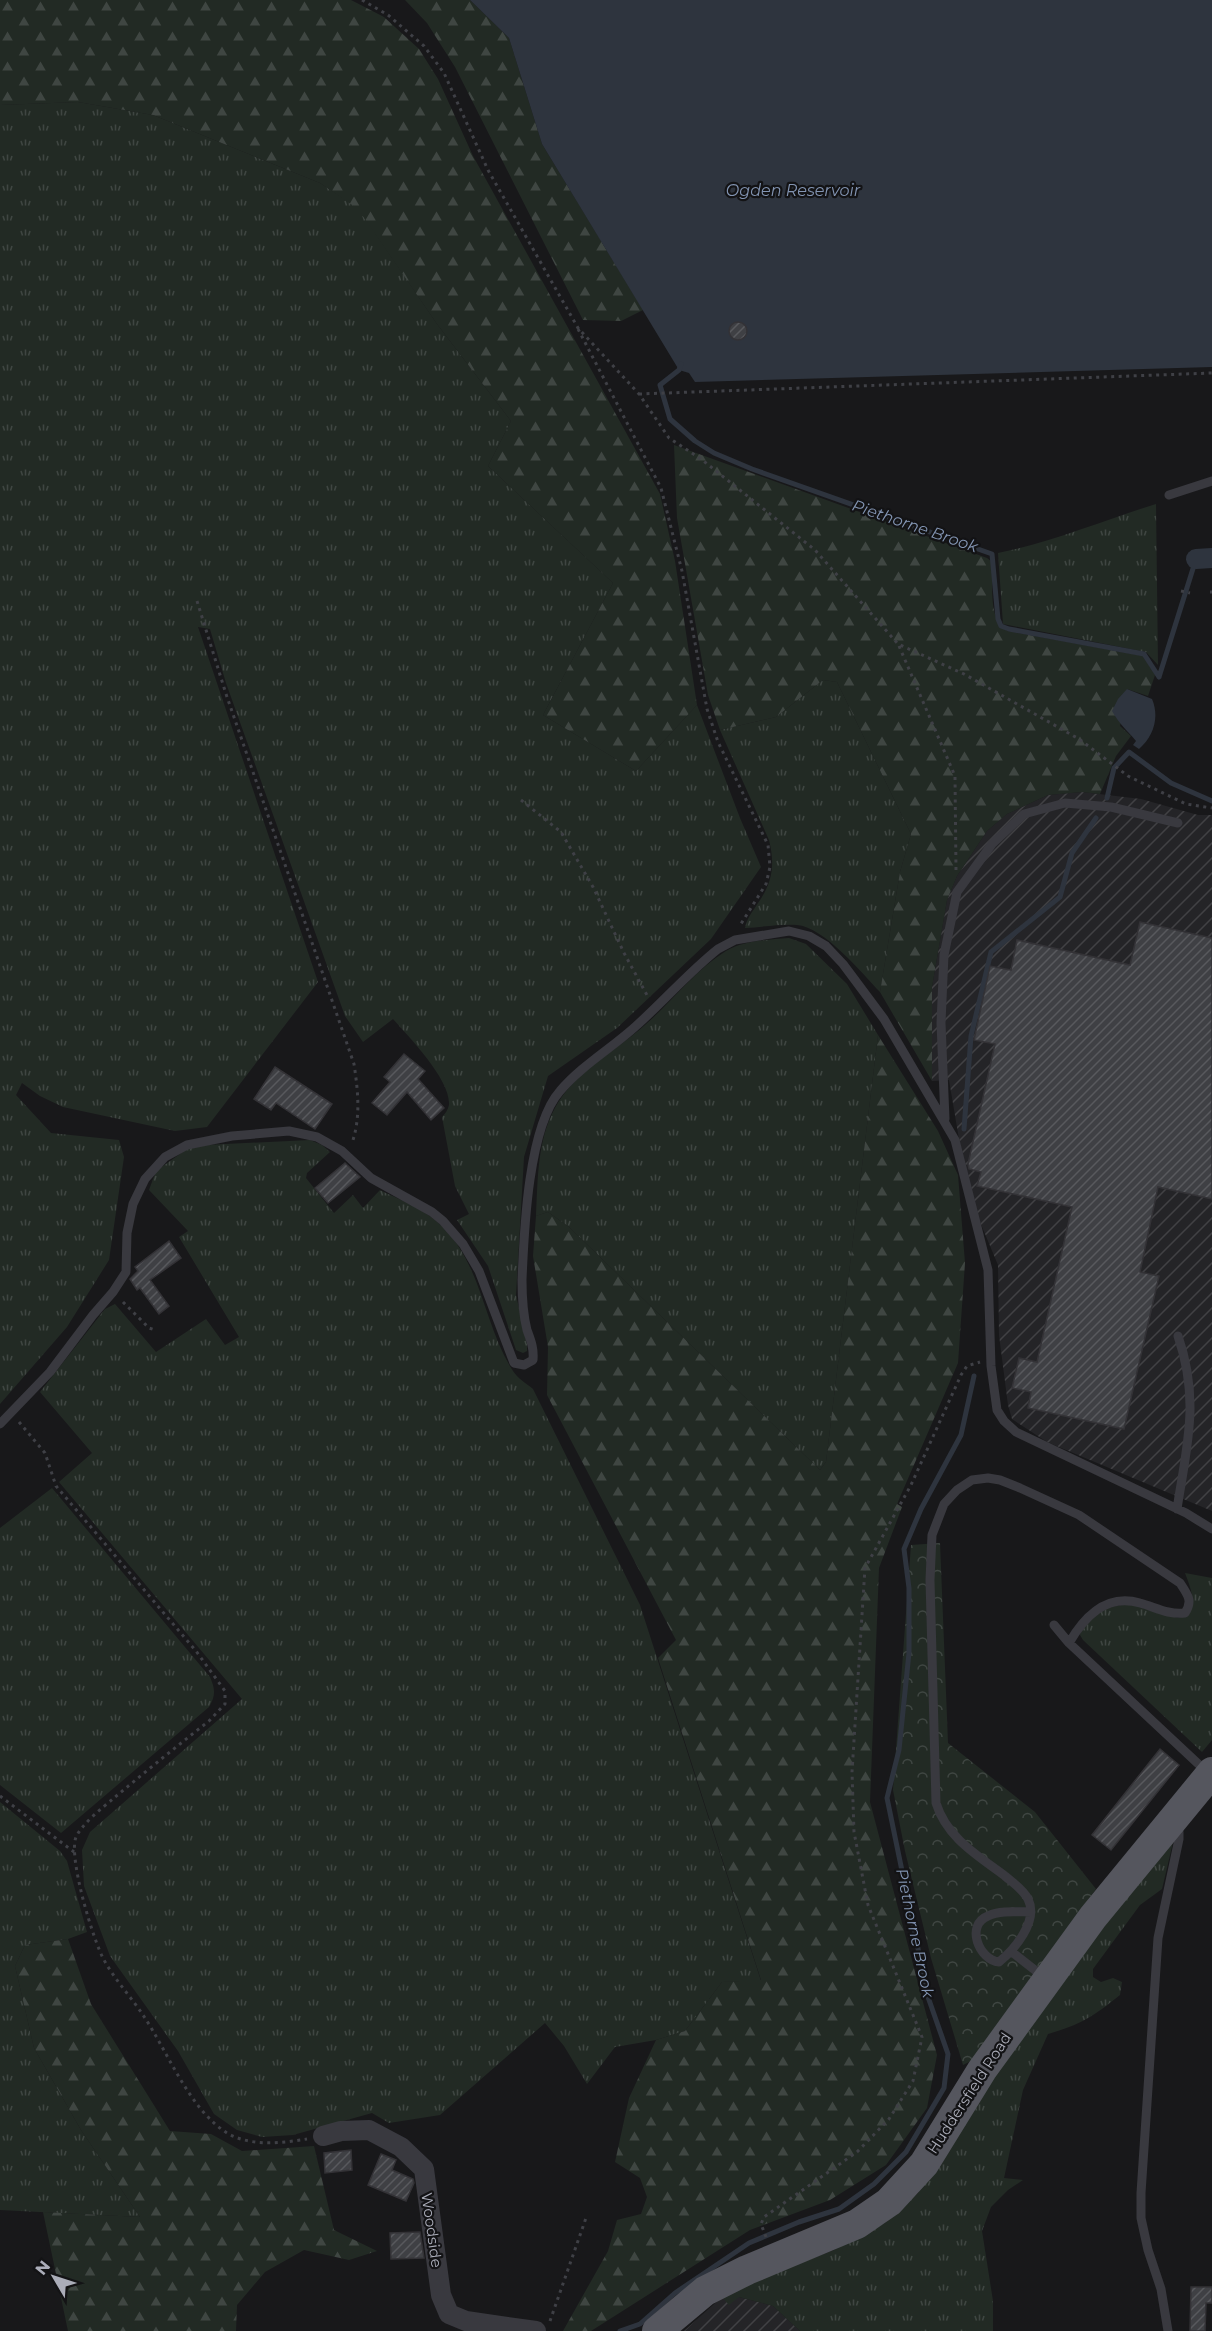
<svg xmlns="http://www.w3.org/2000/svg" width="1212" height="2331" font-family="Montserrat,sans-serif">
	<defs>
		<pattern id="industrial-furrows" width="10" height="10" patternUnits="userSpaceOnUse" patternTransform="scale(1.5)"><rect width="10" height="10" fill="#242427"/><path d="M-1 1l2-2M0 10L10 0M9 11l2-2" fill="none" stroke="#414144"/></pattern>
		<pattern id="grass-tufts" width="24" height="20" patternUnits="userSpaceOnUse" patternTransform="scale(1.5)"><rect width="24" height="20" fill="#222a24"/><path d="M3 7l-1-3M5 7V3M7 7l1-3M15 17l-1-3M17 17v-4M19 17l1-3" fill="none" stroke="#3f4642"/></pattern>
		<pattern id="forest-firs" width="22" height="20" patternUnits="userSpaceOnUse" patternTransform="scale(1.5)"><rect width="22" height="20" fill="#222a24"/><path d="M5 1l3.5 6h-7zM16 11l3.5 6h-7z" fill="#3f4642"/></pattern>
		<pattern id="park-crowns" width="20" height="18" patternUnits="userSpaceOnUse" patternTransform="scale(1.5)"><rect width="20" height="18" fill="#222a24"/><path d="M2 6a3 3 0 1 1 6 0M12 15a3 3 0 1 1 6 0" fill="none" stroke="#3f4642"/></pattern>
		<pattern id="building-hatch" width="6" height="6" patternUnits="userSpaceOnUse" patternTransform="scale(1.5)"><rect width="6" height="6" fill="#3f4044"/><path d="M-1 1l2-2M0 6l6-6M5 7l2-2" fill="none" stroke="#58595d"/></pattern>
	</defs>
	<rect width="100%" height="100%" fill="#18181a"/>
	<path fill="url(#industrial-furrows)" d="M1082,792L1141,799L1198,815H1212V1511L1047,1442L1012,1419L1008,1405L999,1335L998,1265L978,1217L959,1139L949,1080L932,1081V987L947,900L957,876L987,831L1007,814L1048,795Z
		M722,2297H739L773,2306L800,2331H684Z"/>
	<path fill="url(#grass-tufts)" d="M78,102L153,115L320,183L358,208L437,324L511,421L488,466L613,583L543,715L636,771L697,705L740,818L761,867L711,939L617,1028L548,1076L524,1157L516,1295L527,1344V1351L523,1353L516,1350L488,1266L457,1220L469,1214L455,1186L442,1117C445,1114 448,1110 449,1105C451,1080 409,1037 393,1019L363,1042L345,1016L226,683L210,629L198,627L318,982L207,1127L175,1131L63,1107L40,1096L22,1083L16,1095L51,1133L119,1140L124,1157L109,1260L67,1327L0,1404V105Z
		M1156,504L1158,665L1146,652L1003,624L998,553C1053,542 1104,520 1156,504Z
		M823,680L837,682L911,834L900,872L880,992C862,973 824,927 797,925C781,924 762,927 745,928C747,918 753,911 758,903C773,882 775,864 769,840L720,730L776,717Z
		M789,938L806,944L847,984L878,1035L826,1462L820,1470L569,1227L548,1212L536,1216C538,1179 537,1141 555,1108C574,1072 615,1052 645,1025C673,1001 695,970 726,951C744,940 769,940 789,938Z
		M310,1140L322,1145L330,1152L307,1173L306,1178L334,1213L353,1195L363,1208L380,1190C398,1199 421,1208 436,1221C482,1259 482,1323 513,1371C517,1378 527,1384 533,1389L640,1605L761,1981L722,1982L685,2031L656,2040L615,2047L587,2084L564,2046L545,2023L440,2115L389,2123L372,2113L293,2135L262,2137L237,2130L214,2114L178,2051L110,1956L84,1886L82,1850L90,1832L242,1699L59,1482L92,1453L40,1392L105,1309L115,1304L156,1352L206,1319L225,1345L239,1337L179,1237L188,1231L149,1190L156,1171L187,1149L205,1145Z
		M52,1488L210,1677C215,1689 216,1695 209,1707L61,1833L0,1785V1528Z
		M1185,1573L1212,1578V1740L1202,1752L1083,1640L1080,1635C1085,1614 1113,1603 1133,1605C1148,1607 1164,1614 1178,1618C1201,1611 1191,1589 1185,1573Z
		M0,1802L60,1851L67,1861L87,1932L68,1939L25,1945L15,1966L34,2048L81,2130L140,2217L0,2210Z
		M1174,1838L1162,1889L1140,1905L1093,1969V1977L1101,1982L1113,1978L1122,1982L1120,1995C1094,2016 1080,2025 1048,2034L1023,2090L1004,2178L1023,2180L1008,2190L991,2207L982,2231L993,2301V2331H800L773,2306L739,2297L729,2305L722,2297L747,2284L834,2250L885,2223L918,2193L997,2063Z"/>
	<path fill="url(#forest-firs)" d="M0,0H351L384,17L419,49L438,79L473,156L660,494L675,561L697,705L636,771L543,715L613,583L488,466L511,421L437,324L358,209L320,183L153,115L78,102L0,105Z
		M405,0H470L509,38L542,144L643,310L621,321L583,320L455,67L427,23Z
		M674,445L987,558L991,561L992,567C993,586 988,622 1008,631L1143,656L1155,675L1148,696L1127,689L1120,726L1131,736L1116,756L1100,794L1082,792L1048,795L1007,814L987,831L957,876L947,900L932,987V1081L880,992L900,872L911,834L837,682L823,680L776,717L720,730L708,695L677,518Z
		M878,1035L938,1131L958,1175L965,1263L958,1363L897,1504L902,1507L879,1568L870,1802L937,2055L927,2108L886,2165L830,2200L750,2230L591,2331H563L608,2251L617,2220L641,2214L647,2197L640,2178L615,2162L629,2098L656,2040L685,2031L722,1982L761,1980L658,1658L676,1640L547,1395L548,1347L533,1256L536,1216L548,1212L569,1227L820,1470L826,1462Z
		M68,1939L91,2004L170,2131L211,2134L242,2151L314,2146L334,2230L377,2251L349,2260L304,2250L265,2272L237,2305L236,2331H68L43,2212L140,2217L81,2130L34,2048L15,1966L25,1945Z"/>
	<path fill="url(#park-crowns)" d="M940,1543L948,1743L1035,1812L1096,1889L1027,1983L975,2059L963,2065L931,1958L905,1851L893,1790L911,1545Z"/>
	<path fill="#2e343e" d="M470,0H1212V367L695,382L689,373L679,370L542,144L509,38Z
		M1127,689L1152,699C1160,718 1153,737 1139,749L1133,745L1136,741C1126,729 1120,725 1112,711L1118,699Z"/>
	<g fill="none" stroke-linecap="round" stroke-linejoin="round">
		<path stroke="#2e343e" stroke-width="5" d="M681,364L679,370L660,385L670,419L695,441L714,453L752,469L992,554L998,619L1001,626L1009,629L1144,654L1159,677
			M1159,677L1196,559
			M1107,798L1114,768L1129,752L1171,783L1212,801
			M964,1129L971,1036L991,952L1060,897L1072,853L1096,818
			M620,2331L640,2324L675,2293L749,2243L799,2222L839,2209L874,2184L906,2152L944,2088L948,2054L928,1997L887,1798L899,1750L909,1653V1588L904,1549L921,1509L961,1435L974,1376"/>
		<path stroke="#2e343e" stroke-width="20" d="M1196,559L1212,558"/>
	</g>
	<path fill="url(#building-hatch)" stroke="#333236" stroke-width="1.5" d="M729 331a9 9 0 1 1 18 0a9 9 0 1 1-18 0Z
		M1140,922L1212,938V1199L1158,1187L1140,1272L1159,1276L1124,1429L1028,1408L1031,1392L1012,1388L1019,1358L1037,1362L1072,1207L977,1186L981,1172L969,1169L968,1164L995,1044L974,1040L990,966L1011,970L1017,940L1130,965Z
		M404,1054L425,1071L418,1079L444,1108L431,1120L407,1092L387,1115L372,1103L390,1082L384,1077Z
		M275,1067L332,1104L315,1129L276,1103L271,1110L254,1099Z
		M345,1163L360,1177L328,1203L315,1188Z
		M169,1241L181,1258L150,1280L169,1306L159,1314L140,1288L137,1290L130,1279L138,1271L135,1267Z
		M1160,1749L1179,1765L1111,1850L1092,1835Z
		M351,2150L352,2170L325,2173L324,2153Z
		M381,2154L396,2160L392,2170L413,2179L414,2183L406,2201L368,2185Z
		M420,2232L424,2258L391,2259L390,2233Z
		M1191,2287H1212V2303H1206L1205,2331H1190Z"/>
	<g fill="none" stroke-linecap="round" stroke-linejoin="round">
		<path stroke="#3f4046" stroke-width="3" stroke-dasharray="3 4.5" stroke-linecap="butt" d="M362,0L388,15L424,46L444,73L488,170L578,328L639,394L669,438L701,459L815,550L898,644L964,674L1079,739L1128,776L1186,804L1212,808
			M578,329L661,488L682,571L707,709L718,742L768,845L770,867L766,884L739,927
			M639,394L1212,373
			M1181,591L1190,593
			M1210,592H1212
			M197,601L226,694L354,1064C358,1091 361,1117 352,1143
			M899,646L955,776L956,871
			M521,800L561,832L593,887L624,953L648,997
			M123,1302L149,1328L155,1330
			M19,1422L45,1453L56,1486L196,1651L225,1691V1704L209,1721C177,1746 145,1772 114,1798C102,1808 82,1824 76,1837C68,1857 93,1940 104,1960C115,1980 131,1997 143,2015C168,2052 189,2109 227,2133C251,2147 281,2143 307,2139
			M0,1796L74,1852
			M766,2237L761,2224L764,2217L857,2152L889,2119L913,2081L922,2037L868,1905L854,1832L852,1772L865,1568L911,1485L961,1375L967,1366L980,1362
			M550,2321L586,2218"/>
		<path stroke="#39393f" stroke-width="9" d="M1169,495L1212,481
			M945,1119L941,1023L944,955L957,892L992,844L1024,814L1065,803L1111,807L1178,823
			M0,1424L50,1372L93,1315L113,1292L126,1272L127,1233L133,1204L145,1179L165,1157L187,1145L232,1136L289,1131L317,1137L342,1151L371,1178L432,1212L443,1221L463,1244L479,1271L514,1363L524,1365L533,1360C534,1348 531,1341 527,1330C523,1314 522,1296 522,1280C524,1232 528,1127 560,1091C581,1066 612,1048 636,1026C664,1001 689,972 718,949L735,940L789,931L809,936L826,946L843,964L884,1019L955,1140L988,1270L991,1366L997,1410L1004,1421L1016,1432L1186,1513L1212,1529
			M1177,1509C1187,1445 1200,1400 1178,1336
			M1054,1625L1069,1643L1208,1773
			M1031,1912C1018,1912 1000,1910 988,1916C965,1925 979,1960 999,1962C1014,1950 1039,1921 1028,1899C1023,1889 1013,1883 1005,1876C977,1855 947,1838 936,1803L930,1580L932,1535L944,1504L957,1490L972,1480L988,1478L1000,1480L1020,1488L1079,1515L1180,1583C1188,1595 1193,1601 1185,1613C1168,1615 1155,1607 1140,1603C1106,1593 1084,1617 1069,1643
			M1012,1952L1045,1978
			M1168,2331L1161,2289L1148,2250L1141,2218V2193L1158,1938L1179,1839V1832L1175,1825"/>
		<path stroke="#39393f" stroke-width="20" d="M323,2136L341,2131L369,2130L401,2147L424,2169L441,2295L449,2314L466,2321L536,2331"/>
		<path stroke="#55565e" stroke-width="30" d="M657,2331L705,2291L747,2270L857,2224L889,2202L924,2164L982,2070L1093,1917L1212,1772"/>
	</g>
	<g text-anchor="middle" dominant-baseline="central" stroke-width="4.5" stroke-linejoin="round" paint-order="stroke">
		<g font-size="15" fill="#abadb9" stroke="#131315">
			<text transform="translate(969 2093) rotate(-57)">Huddersfield Road</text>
			<text transform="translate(432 2230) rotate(82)">Woodside</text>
		</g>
		<g font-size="16" font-style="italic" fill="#8395b3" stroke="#131315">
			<text x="793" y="190">Ogden Reservoir</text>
			<text transform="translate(915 526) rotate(19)">Piethorne Brook</text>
			<text transform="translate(915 1933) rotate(78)">Piethorne Brook</text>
		</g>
	</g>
	<g transform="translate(54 2277) rotate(309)" stroke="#131315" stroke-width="4.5" paint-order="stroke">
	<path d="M0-4.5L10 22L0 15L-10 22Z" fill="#abadb9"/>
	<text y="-9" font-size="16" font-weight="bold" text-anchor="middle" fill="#abadb9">N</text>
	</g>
</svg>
